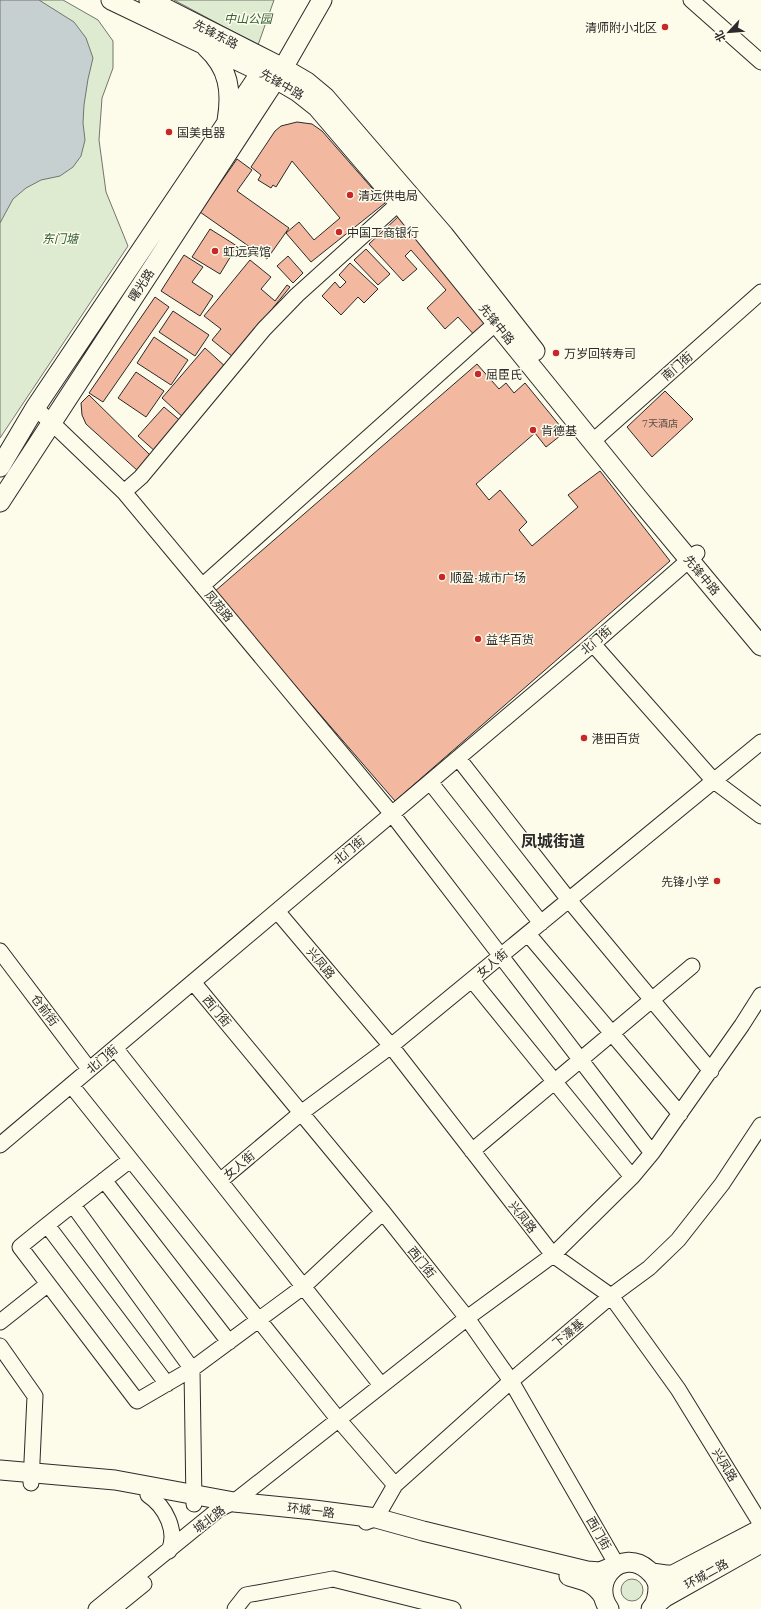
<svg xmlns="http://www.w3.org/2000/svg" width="761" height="1609" font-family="'IBM Plex Serif','Noto Sans SC',serif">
	<rect width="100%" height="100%" fill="#fdfbea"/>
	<path fill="#deebd1" stroke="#74746e" d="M0,0H63L98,20L113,41V68L102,98L99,140L106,192L128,246L0,438Z
		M174,0H274L258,45Z
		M621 1590a11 11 0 1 1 22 0a11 11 0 1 1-22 0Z"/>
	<path fill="#c7d0d0" stroke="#74746e" d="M0,0H39L74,22L86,38L93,58L88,79L84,105L83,123L85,140L81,156L73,167L60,176L41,180L26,188L13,199L0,223Z"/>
	<path fill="#f2b8a0" stroke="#2b2b2b" d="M297,122L312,124L322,131L385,203L311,262L286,233L299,222L314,240L340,218L292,161L276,187L273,185L271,188L258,180L261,175L251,167L275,131L281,126Z
		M237,159L252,170L237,191L289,228L267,259L200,212Z
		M399,216L494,322L477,338L458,317L445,329L427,308L446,290L411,250L405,256L417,269L403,281L369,244Z
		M210,229L237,246L220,274L192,257Z
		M366,249L390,274L378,285L354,260Z
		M184,255L203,267L192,282L213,296L200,316L161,291Z
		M288,256L303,273L293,283L277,266Z
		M250,260L271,277L261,289L275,301L287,285L290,287L233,357L212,340L221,329L204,316Z
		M350,263L378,289L364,303L358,297L341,315L322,296L335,282L340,288L346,282L339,275Z
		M155,297L169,307L103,402L89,393Z
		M173,311L209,335L195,356L159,332Z
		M154,337L188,360L171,385L137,363Z
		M205,348L228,369L185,419L162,398Z
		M477,364L499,389L506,383L514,393L525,383L565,432L546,447L535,433L476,484L489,500L500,490L527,522L519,530L532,546L578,507L568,495L600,471L670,561L395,801L214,592Z
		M136,372L164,391L146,417L118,398Z
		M665,391L693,419L652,457L627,427Z
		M89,395L151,456L138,471L86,424L82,415L81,403Z
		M164,407L183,423L157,453L138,436Z"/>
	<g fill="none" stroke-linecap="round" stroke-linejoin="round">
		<g stroke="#2b2b2b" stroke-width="17">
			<path id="minor" d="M691,0L761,62
				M35,408L51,422L124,492L392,814L652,1153
				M593,441L761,292
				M124,492L141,477L264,329L297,295L399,203
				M202,586L496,323
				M593,644L714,781L761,816
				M458,758L569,900L711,1071
				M430,782L541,923
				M277,911L391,1046L553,1255L611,1296L678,1389L761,1524
				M528,934L680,1114
				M0,951L89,1069
				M472,980L632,1177
				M193,982L383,1212L467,1318L511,1381L617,1565
				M115,1048L381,1385
				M71,1085L338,1419L395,1485
				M0,1145L593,644L697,553
				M472,1151L692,966
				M104,1180L229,1342
				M220,1181L301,1113L391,1046L761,742
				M73,1205L192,1369L137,1401L20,1247C56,1217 93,1189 130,1160
				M47,1225L167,1384
				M0,1322L48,1284
				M0,1346L35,1396L31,1483
				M148,1495C165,1506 178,1531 169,1551
				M194,1504L192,1369L303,1287L383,1212
				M366,1522L376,1518L395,1485L511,1381L611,1296L649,1268L678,1240L722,1184L761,1125
				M96,1609L219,1509L234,1502L467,1318L553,1255L632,1177L652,1153L742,1025L761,995
				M113,1609L144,1584
				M235,1609L246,1595L333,1579L453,1609"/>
		</g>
		<g stroke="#2b2b2b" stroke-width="21">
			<path id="major" d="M111,0L276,79L298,92L317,107L399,203L637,497L761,646
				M149,0L283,68L307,82L325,97L444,235L535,351
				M206,47C229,68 232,91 227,121
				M0,467L35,408L261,72L274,70
				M0,502L283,68L322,0
				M0,1470L115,1480L234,1502L314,1510L376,1518L423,1531L587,1571L600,1572L617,1565
				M652,1573L666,1575H673L761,1529
				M569,1576C584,1580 595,1583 603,1596
				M653,1607L665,1597L761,1543
				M609,1609C589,1580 622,1547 648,1570C653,1574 657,1580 658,1586C658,1594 657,1603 651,1609"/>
		</g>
		<use href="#minor" stroke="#fdfbea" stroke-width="15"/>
		<use href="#major" stroke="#fdfbea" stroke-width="19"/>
	</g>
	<g fill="#c62828" stroke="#fdfbea" stroke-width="1.5">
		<circle cx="665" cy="27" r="4"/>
		<circle cx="169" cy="132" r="4"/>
		<circle cx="350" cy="195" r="4"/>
		<circle cx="339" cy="232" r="4"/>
		<circle cx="215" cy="251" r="4"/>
		<circle cx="556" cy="353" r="4"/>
		<circle cx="478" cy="374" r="4"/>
		<circle cx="533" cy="430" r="4"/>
		<circle cx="442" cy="577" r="4"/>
		<circle cx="478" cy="639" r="4"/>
		<circle cx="584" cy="738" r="4"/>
		<circle cx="717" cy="881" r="4"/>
	</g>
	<g text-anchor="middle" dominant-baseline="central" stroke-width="3" stroke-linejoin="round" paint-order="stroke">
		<g font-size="10" fill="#5d4e48">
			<text x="660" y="423">7天酒店</text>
		</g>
		<g font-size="12" font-style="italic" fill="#34623c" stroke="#fdfbea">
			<text x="248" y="18">中山公园</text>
			<text x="60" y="238">东门塘</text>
		</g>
		<g font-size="12" fill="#2b2b2b" stroke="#fdfbea" text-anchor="start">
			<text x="657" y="27" text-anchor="end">清师附小北区</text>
			<text x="177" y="132">国美电器</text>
			<text x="358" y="195">清远供电局</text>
			<text x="347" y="232">中国工商银行</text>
			<text x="223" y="251">虹远宾馆</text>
			<text x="564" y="353">万岁回转寿司</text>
			<text x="486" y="374">屈臣氏</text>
			<text x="541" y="430">肯德基</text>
			<text x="450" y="577">顺盈·城市广场</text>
			<text x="486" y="639">益华百货</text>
			<text x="592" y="738">港田百货</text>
			<text x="709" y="881" text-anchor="end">先锋小学</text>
		</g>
		<g font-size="12" fill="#2b2b2b" stroke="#fdfbea">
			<text transform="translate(216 34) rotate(27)">先锋东路</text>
			<text transform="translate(282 84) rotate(30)">先锋中路</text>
			<text transform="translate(141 285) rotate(-57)">曙光路</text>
			<text transform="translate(497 324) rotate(51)">先锋中路</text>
			<text transform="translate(677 366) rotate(-41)">南门街</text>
			<text transform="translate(702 575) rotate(50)">先锋中路</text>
			<text transform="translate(219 606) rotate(50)">凤苑路</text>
			<text transform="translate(596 640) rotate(-41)">北门街</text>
			<text transform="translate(349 850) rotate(-40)">北门街</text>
			<text transform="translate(321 963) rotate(50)">兴凤路</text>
			<text transform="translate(492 963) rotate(-40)">女人街</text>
			<text transform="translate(45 1010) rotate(53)">仓前街</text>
			<text transform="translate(217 1011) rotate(50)">西门街</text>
			<text transform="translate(102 1059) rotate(-40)">北门街</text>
			<text transform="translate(239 1165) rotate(-40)">女人街</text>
			<text transform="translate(523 1217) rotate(52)">兴凤路</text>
			<text transform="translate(422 1262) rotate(51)">西门街</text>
			<text transform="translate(568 1333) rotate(-40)">下濠基</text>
			<text transform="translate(725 1465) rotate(58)">兴凤路</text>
			<text transform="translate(311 1510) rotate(7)">环城一路</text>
			<text transform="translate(209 1519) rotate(-37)">城北路</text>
			<text transform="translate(599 1533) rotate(60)">西门街</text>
			<text transform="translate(706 1574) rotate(-29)">环城二路</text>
		</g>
		<g font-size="16" font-weight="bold" fill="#2b2b2b" stroke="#fdfbea">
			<text x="553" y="841">凤城街道</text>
		</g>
	</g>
	<g transform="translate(729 32) rotate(244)" stroke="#fdfbea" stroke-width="3" paint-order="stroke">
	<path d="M0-3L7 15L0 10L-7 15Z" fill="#2b2b2b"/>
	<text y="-6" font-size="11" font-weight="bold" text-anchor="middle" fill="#2b2b2b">北</text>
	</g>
</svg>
